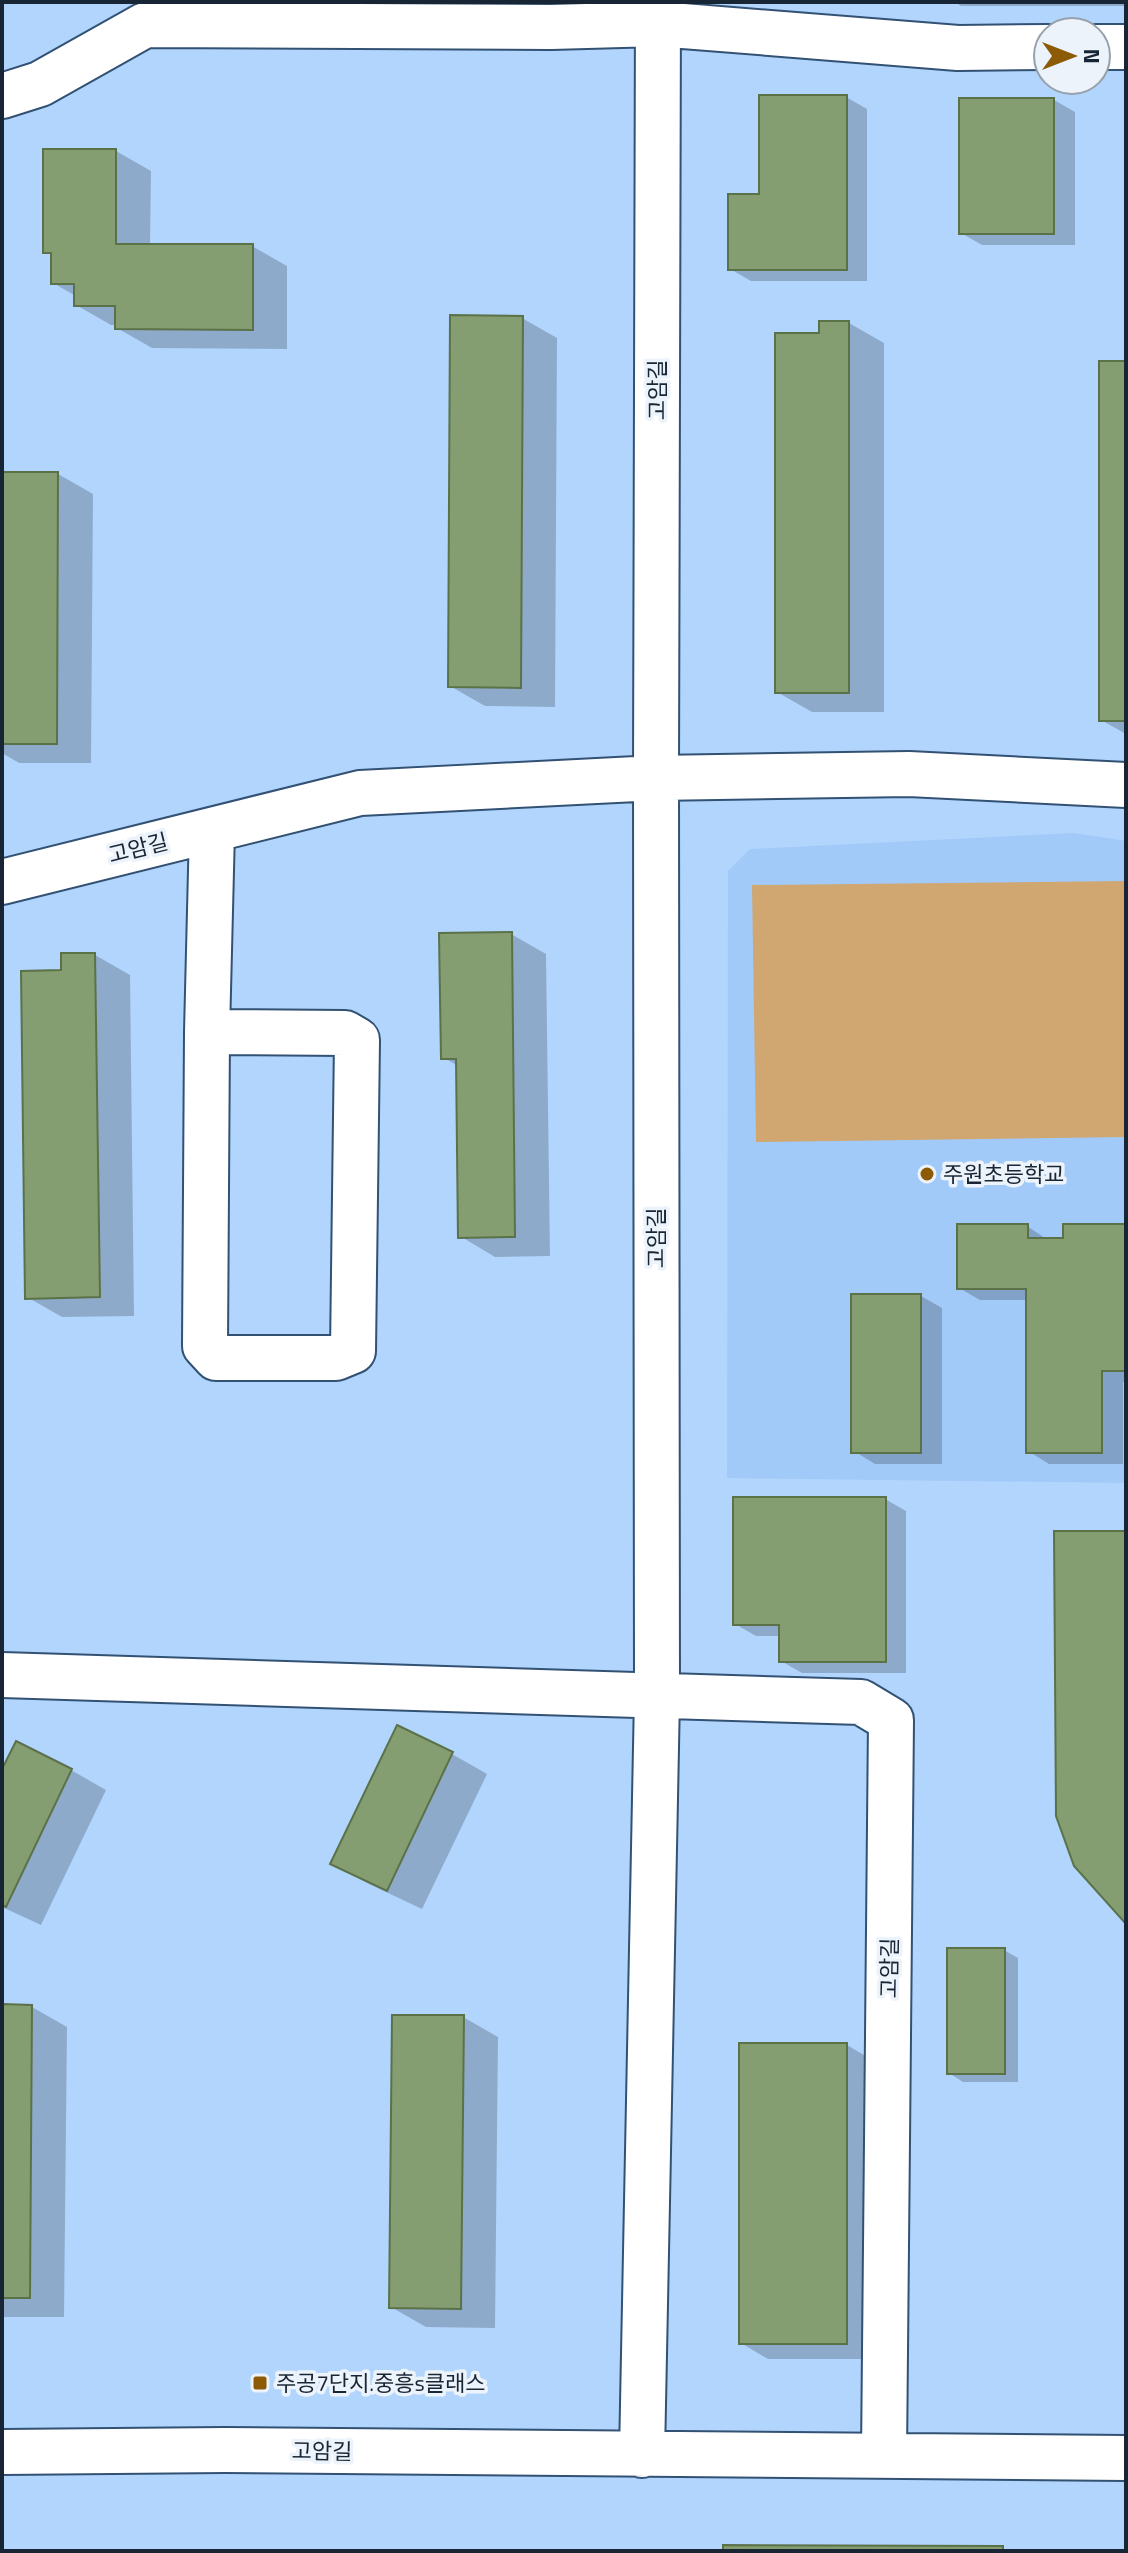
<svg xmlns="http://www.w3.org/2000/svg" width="1128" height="2553" font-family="'Titillium Web','Noto Sans KR',sans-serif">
	<rect width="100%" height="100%" fill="#b2d5fd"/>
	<path fill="#a2caf8" d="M1074,833L1126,841V1483L727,1478L728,871L750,849Z"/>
	<path fill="#d0a671" d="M1126,881V1137L756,1142L752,885Z"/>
	<path fill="#0003" d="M955,2H1126V6H961Z
		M846,97L867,109V281H751L730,269L761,196Z
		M1054,100L1075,112V245H982L961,233Z
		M116,151L151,171L150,246H252L287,266V349L152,348L117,328V325H111L76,305V296L53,283V256L45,251Z
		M522,318L557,338L555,707L485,706L450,686Z
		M849,323L884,343V712H812L777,692L821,335Z
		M1126,363V734L1101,720Z
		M2,474H58L93,494L91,763H19L2,753Z
		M511,934L546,954L550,1256L495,1257L460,1236L458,1066L443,1057Z
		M95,955L130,975L134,1316L62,1317L27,1297L63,972Z
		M1027,1226L1048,1240H1065L1126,1226V1382H1123V1464H1049L1028,1451V1300H980L959,1288Z
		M921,1296L942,1308V1464H875L854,1451Z
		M885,1499L906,1511V1673H802L781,1661V1636H756L735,1624Z
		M397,1727L452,1754L487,1774L422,1909L367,1883L333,1863Z
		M71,1770L106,1790L41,1925L2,1907V1774Z
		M1004,1950L1018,1958V2082H963L949,2073Z
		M2,2006L32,2007L67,2027L64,2317H2Z
		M463,2017L498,2037L495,2328L426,2327L391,2307Z
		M847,2045L874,2061V2359H768L741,2343Z"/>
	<path fill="#849d71" stroke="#5b7249" stroke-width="2" d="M759,95H847V270H728V194H759Z
		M959,98H1054V234H959Z
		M43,149H116V244H253V330L115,329V306H74V284H51V253H43Z
		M450,315L523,316L521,688L448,687Z
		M819,321H849V693H775V333H819Z
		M1099,361H1126V721H1099Z
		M2,472H58L57,744H2Z
		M512,932L515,1237L458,1238L456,1059H441L439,933Z
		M61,953H95L100,1297L25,1299L21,971L61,970Z
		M957,1224H1028V1238H1063V1224H1126V1371H1102V1453H1026V1289H957Z
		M851,1294H921V1453H851Z
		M733,1497H886V1662H779V1625H733Z
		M1054,1531H1126V1924L1074,1866L1056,1816Z
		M397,1725L453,1752L387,1891L330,1864Z
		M16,1741L72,1769L6,1907L2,1905V1769Z
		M947,1948H1005V2074H947Z
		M2,2004L32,2005L30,2298H2Z
		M392,2015H464L461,2309L389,2308Z
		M739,2043H847V2344H739Z
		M723,2545L1003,2546V2551H723Z"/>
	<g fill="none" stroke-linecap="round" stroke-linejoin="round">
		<g stroke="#325173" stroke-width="48">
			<path id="minor" d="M1096,47H1126
				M2,96L40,84L145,25L551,27L658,24L958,48L1048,47
				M2,882L360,793L656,778L658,2
				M207,1032L345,1033L357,1040L353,1351L336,1358H216L205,1346L207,1032L212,830
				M2,1675L861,1702L891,1720L884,2456
				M2,2452L225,2450L1126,2458
				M642,2455L657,1697L656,778L909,774L1126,785"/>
		</g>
		<use href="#minor" stroke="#fff" stroke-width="44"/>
	</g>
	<g fill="#8d5b06" stroke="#ecf3fb" stroke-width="3">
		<circle cx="927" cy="1174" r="8"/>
		<rect x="252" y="2375" width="16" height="16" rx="4"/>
	</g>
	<g text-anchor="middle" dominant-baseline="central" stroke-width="7" stroke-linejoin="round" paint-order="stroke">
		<g font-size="22" fill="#182534" stroke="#ecf3fb">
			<text transform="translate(657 390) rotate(-90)">고암길</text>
			<text transform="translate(138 848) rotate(-14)">고암길</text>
			<text transform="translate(656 1238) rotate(-90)">고암길</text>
			<text transform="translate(889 1968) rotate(-89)">고암길</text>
			<text transform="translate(322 2451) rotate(1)">고암길</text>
		</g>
		<g font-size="22" fill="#182534" stroke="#ecf3fb" text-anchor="start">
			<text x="943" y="1174">주원초등학교</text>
			<text x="276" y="2383">주공7단지.중흥s클래스</text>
		</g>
	</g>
	<rect width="1128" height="2553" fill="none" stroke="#182534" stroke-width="8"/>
	<g transform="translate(1072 56) rotate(90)"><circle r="38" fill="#ecf3fb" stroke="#97a1ab" stroke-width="2"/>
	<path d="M0-6L14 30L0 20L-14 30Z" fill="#8d5b06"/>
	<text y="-12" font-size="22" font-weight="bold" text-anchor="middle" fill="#182534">N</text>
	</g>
</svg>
